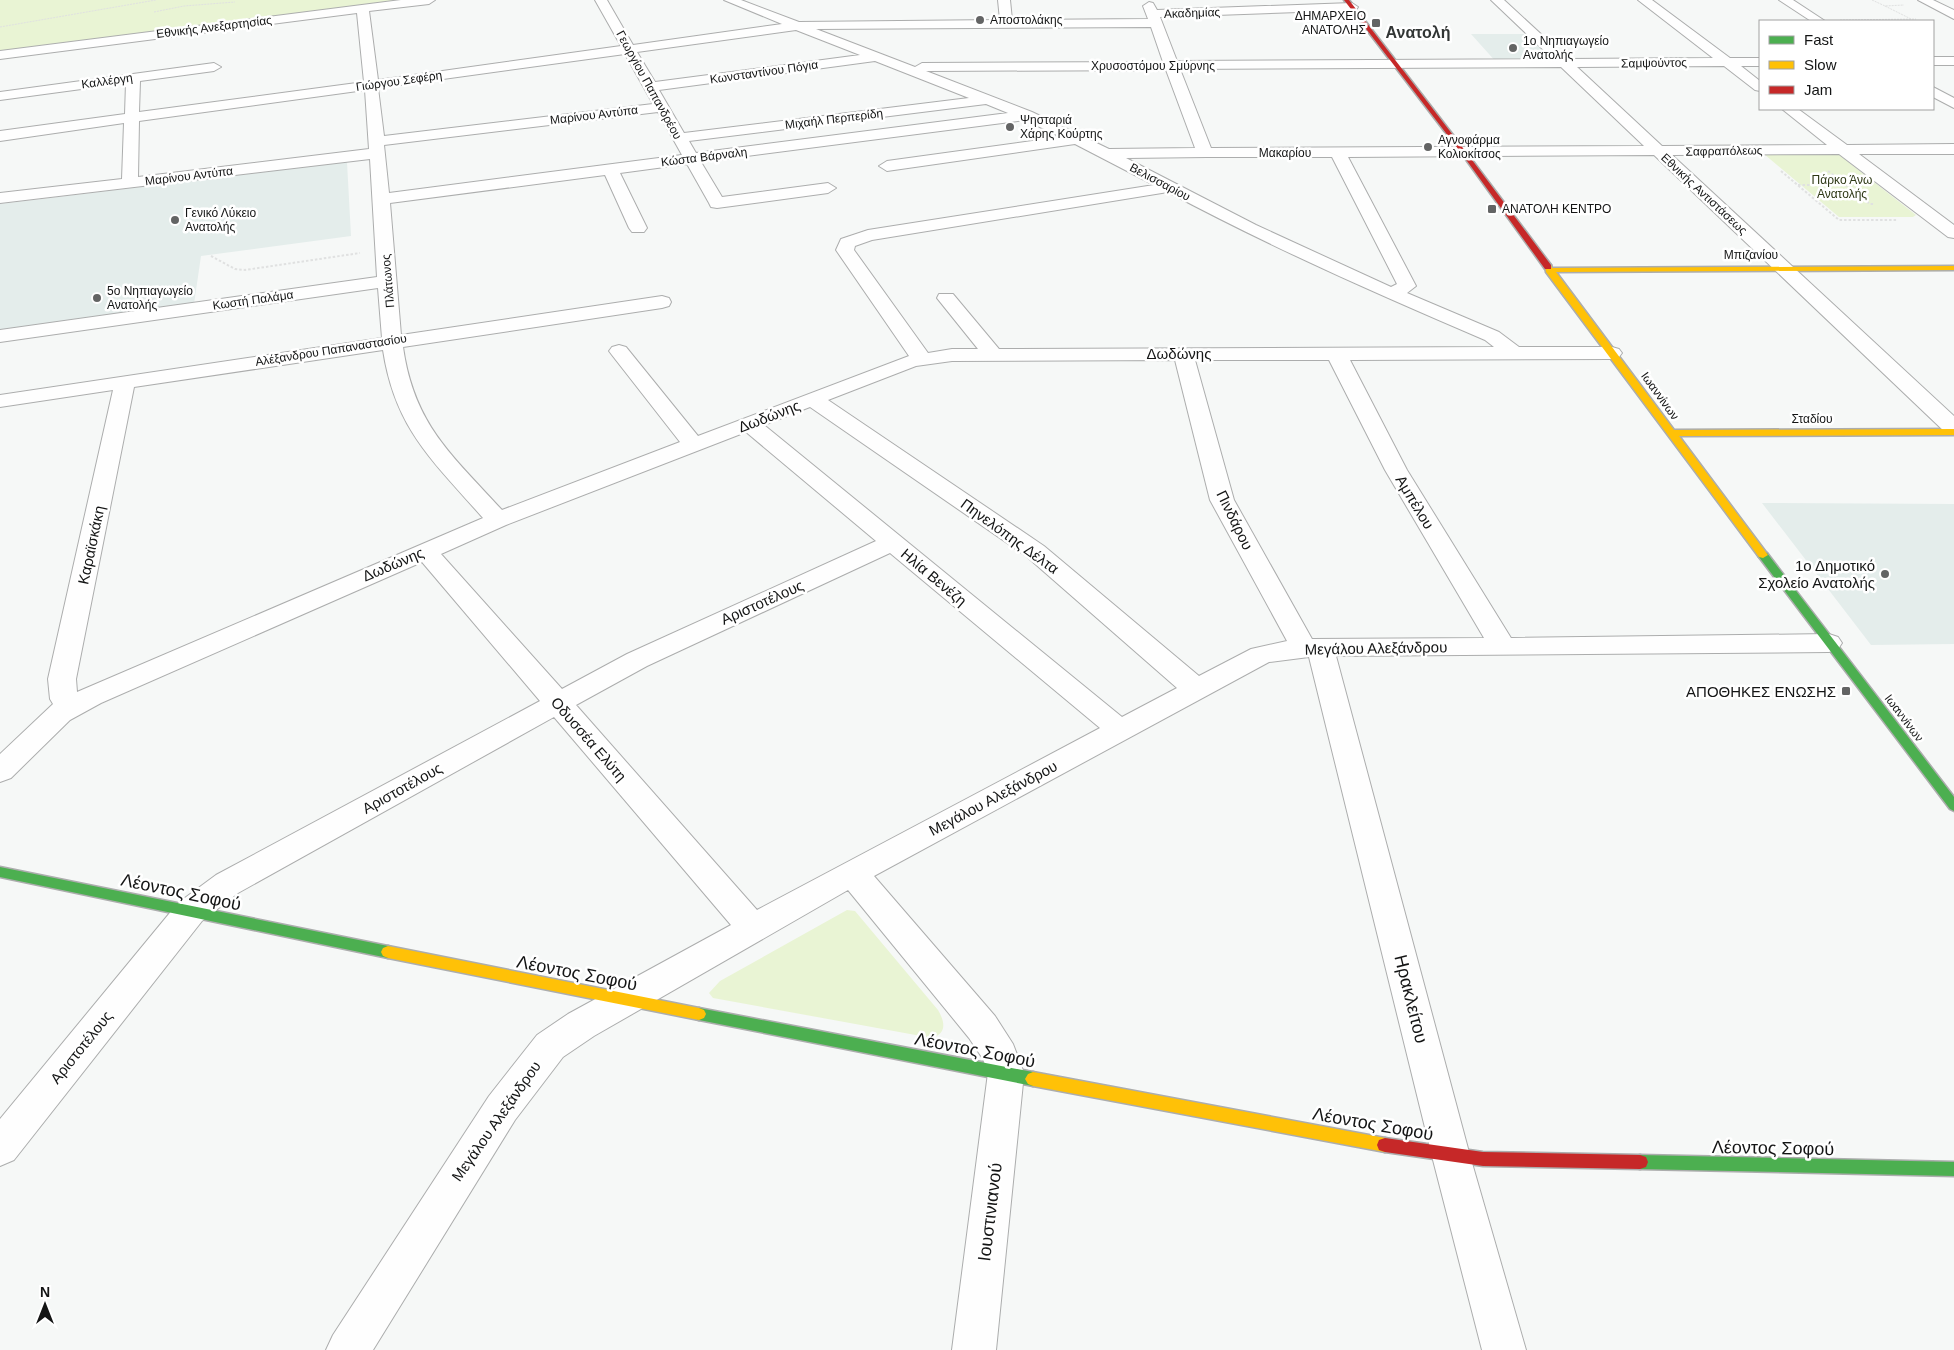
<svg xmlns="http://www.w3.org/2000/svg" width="1954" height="1350" font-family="Helvetica,sans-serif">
	<rect width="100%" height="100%" fill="#f6f8f7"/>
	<path fill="#e4edeb" d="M1471,34H1527L1557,62L1497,63Z
		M347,162L351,236L201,256L194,304L0,332V204Z
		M1762,503L1954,504V644L1871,645Z"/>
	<path fill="#e9f4d4" d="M0,0H416L0,53Z
		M1764,154H1838L1916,215L1913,217H1839Z
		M847,910L855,911L938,1010C945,1022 947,1033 932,1038L713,998L709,993L720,981Z"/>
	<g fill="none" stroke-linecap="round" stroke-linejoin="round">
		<g stroke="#acadad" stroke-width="2">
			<path id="street" d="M401,0H435L429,4L369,11L378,80L621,46L595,0H607L633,45L782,24L724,0H741L799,22L1000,20L998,0H1010L1012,20L1148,19L1143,6L1149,2L1153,3L1157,10L1352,3L1358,7L1356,10L1160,17L1177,61L1553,59L1491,0H1504L1568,59L1713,58L1638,0H1652L1730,58H1760V66H1741L1760,81V91L1755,90L1724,66L1577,67L1662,146L1827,145L1782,109H1798L1847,145L1954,144V154H1859L1954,225V238L1948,237L1839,154L1672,155L1954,416V435L1946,433L1654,155L1348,157L1416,286L1407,293L1499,332L1519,347H1612L1619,349L1622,353L1619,357L1612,359L1350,360L1407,470L1511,638L1829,634L1838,637L1842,643L1838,649L1829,652L1336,656L1470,1156L1526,1350H1482L1432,1156L1309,657L1269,662L874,876L995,1016L1013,1044L1024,1073L996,1350H952L988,1073L983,1059L969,1038L848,890L594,1036L563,1057L515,1120L373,1350H326L333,1335L489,1096L537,1035L568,1014L731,925L554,717L238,893L202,921L14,1160L0,1166V1119L178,903L216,875L540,701L422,562L101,703L70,720L11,778L0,782V754L53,704L50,699L48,679L113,390L0,407V395L382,338L378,288L0,342V330L377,277L370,159L0,203V193L122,179L124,123L0,141V131L125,114L126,83L0,100V92L214,63L221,67L214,71L140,81L139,112L364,82L357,13L0,59V51ZM1151,27L1163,62L922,63L915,67L816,29ZM796,30L860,55L655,82L637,52ZM625,54L653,104L384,136L378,88ZM875,61L969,98L684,133L659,90ZM1561,67L1644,146L1211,148L1180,69ZM1166,70L1195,148L1109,149L1032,112L926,71ZM365,90L369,149L138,177L139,121ZM986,104L1008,113L696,153L689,141ZM658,112L682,155L389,193L384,145ZM1025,120L1061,137L887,161L879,166L887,171L1075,144L1154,185L868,230L841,239L836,250L909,356L698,436L626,347L619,345L612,347L609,351L612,355L680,442L502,510C452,455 414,425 403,347L662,308L669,306L671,302L669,298L662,296L401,335L390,203L605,175L629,228L632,232H644L647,228L620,173L687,164L709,203L711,207L717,208L828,193L836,188L828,183L722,197L701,162ZM1207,157H1332L1397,284L1391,287L1256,225L1126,158ZM1168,192C1271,247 1377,294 1485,340L1494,347L999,349L953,294H939L937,298L978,349H952L928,353L854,250L855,246L872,240ZM383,350C395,429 433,461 483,518L77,692L76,679L134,387ZM1175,360L1210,500L1287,641L1251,649L1199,676L1044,546L828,400L916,366L952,361ZM1195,360H1329L1385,470L1484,638L1312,639L1234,500ZM810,407L1026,556L1177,688L1122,717L764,425ZM746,432L876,541L627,654L562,689L441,554L506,525ZM890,553L1100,728L757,910L576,705L647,666Z
				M1779,0H1793L1825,21H1811Z
				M1918,0H1933L1954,10V19Z
				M1933,57H1954V65H1933Z
				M1933,87L1954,98V108L1933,97Z"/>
		</g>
		<g stroke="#acadad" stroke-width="3">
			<path id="fast" d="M1763,552L1767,553L1954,797V811L1950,809L1759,557L1758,555Z
				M0,867L388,946L393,948L395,952L393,956L388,958L0,877Z
				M699,1008L1033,1072L1038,1074L1041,1079L1038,1084L1033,1086L699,1020L694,1018L692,1014L694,1010Z
				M1640,1155L1954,1162V1176L1640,1169L1634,1167L1632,1162L1634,1157Z"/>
		</g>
		<g stroke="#acadad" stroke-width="3">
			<path id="slow" d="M1545,265H1551L1552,268L1954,266V270L1556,272L1674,430L1954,429V435L1679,436L1768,555L1763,558L1759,557L1546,272Z
				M388,946L699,1008L704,1010L706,1014L704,1018L699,1020L388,958L383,956L381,952L383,948Z
				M1033,1072L1385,1138L1391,1140L1393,1145L1391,1150L1385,1152L1033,1086L1028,1084L1025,1079L1028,1074Z"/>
		</g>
		<g stroke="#acadad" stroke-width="3">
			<path id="jam" d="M1344,0H1349L1466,152L1551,265V269H1545L1462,154Z
				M1385,1138L1483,1152L1640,1155L1646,1157L1648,1162L1646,1167L1640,1169L1483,1166L1385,1152L1379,1150L1377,1145L1379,1140Z"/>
		</g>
		<path stroke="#e0e1e1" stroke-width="1" stroke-dasharray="2 1" stroke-linecap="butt" d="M1872,0L1885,6L1904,5
			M1885,6L1911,19
			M154,12L184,6L235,2
			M1840,20L1916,19
			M0,27L156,0"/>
		<path stroke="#e0e1e1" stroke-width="2" stroke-dasharray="2.5 2" stroke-linecap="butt" d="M1781,171L1839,220H1897
			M1828,171L1870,204H1875
			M1798,185H1845
			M211,256L235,269L245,270L360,253"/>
		<use href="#street" fill="#fefefe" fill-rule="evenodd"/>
		<use href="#fast" fill="#4caf50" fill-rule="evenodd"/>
		<use href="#slow" fill="#ffc107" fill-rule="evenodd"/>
		<use href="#jam" fill="#c62828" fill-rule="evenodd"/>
	</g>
	<g fill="#636464" stroke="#fff" stroke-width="2">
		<circle cx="980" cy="20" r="5"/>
		<rect x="1371" y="18" width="10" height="10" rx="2.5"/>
		<circle cx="1513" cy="48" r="5"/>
		<circle cx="1010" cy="127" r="5"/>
		<circle cx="1428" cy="147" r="5"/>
		<rect x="1487" y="204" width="10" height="10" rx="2.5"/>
		<circle cx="175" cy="220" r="5"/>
		<circle cx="97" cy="298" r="5"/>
		<circle cx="1885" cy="574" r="5"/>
		<rect x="1841" y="686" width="10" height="10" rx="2.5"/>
	</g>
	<g text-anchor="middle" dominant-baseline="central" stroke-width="5" stroke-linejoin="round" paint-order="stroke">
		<g font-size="12" fill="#141515" stroke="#fff">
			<text transform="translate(1192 13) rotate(-2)">Ακαδημίας</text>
			<text transform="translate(214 27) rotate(-7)">Εθνικής Ανεξαρτησίας</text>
			<text transform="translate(1654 63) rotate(-1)">Σαμψούντος</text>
			<text x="1153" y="66">Χρυσοστόμου Σμύρνης</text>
			<text transform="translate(764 72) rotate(-8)">Κωνσταντίνου Πόγια</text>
			<text transform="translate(107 81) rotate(-8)">Καλλέργη</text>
			<text transform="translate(399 81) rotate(-8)">Γιώργου Σεφέρη</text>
			<text transform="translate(649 85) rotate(61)">Γεωργίου Παπανδρέου</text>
			<text transform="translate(594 115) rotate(-7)">Μαρίνου Αντύπα</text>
			<text transform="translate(834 119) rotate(-7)">Μιχαήλ Περπερίδη</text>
			<text transform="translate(1724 151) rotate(-1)">Σαφραπόλεως</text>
			<text x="1285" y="153">Μακαρίου</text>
			<text transform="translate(704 157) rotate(-7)">Κώστα Βάρναλη</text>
			<text transform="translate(189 176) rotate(-7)">Μαρίνου Αντύπα</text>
			<text transform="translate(1160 182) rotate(28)">Βελισσαρίου</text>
			<text transform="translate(1704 194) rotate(43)">Εθνικής Αντιστάσεως</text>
			<text x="1751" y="255">Μπιζανίου</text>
			<text transform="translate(388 281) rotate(-95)">Πλάτωνος</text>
			<text transform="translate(253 300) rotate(-8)">Κωστή Παλάμα</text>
			<text transform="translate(331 350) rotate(-9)">Αλέξανδρου Παπαναστασίου</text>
			<text transform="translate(1660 396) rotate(54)">Ιωαννίνων</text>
			<text x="1812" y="419">Σταδίου</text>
			<text transform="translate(1904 718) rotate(53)">Ιωαννίνων</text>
		</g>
		<g font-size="12" fill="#141515" stroke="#fff" text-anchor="start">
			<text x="1366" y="16" text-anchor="end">ΔΗΜΑΡΧΕΙΟ<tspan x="1366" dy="14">ΑΝΑΤΟΛΗΣ</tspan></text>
			<text x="990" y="20">Αποστολάκης</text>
			<text x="1523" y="41">1ο Νηπιαγωγείο<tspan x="1523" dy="14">Ανατολής</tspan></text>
			<text x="1020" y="120">Ψησταριά<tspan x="1020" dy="14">Χάρης Κούρτης</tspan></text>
			<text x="1438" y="140">Αγνοφάρμα<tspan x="1438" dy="14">Κολιοκίτσος</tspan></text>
			<text x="1502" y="209">ΑΝΑΤΟΛΗ ΚΕΝΤΡΟ</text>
			<text x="185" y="213">Γενικό Λύκειο<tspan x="185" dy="14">Ανατολής</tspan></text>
			<text x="107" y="291">5ο Νηπιαγωγείο<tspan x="107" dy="14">Ανατολής</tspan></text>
		</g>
		<g font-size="12" fill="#2e3815" stroke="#fff">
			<text x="1842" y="180">Πάρκο Άνω<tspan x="1842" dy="14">Ανατολής</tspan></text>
		</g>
		<g font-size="15" fill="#141515" stroke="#fff">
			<text x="1179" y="353">Δωδώνης</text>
			<text transform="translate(769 416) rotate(-21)">Δωδώνης</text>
			<text transform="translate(1415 502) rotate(59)">Αμπέλου</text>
			<text transform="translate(1235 520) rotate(64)">Πινδάρου</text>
			<text transform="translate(1010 536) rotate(36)">Πηνελόπης Δέλτα</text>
			<text transform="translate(91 545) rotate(-78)">Καραϊσκάκη</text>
			<text transform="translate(393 564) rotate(-23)">Δωδώνης</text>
			<text transform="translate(934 577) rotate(40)">Ηλία Βενέζη</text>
			<text transform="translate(762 602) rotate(-24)">Αριστοτέλους</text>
			<text transform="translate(1376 648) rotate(-1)">Μεγάλου Αλεξάνδρου</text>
			<text transform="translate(589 739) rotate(49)">Οδυσσέα Ελύτη</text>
			<text transform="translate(402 788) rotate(-29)">Αριστοτέλους</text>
			<text transform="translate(993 798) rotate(-28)">Μεγάλου Αλεξάνδρου</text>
			<text transform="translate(81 1047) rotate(-51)">Αριστοτέλους</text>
			<text transform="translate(496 1121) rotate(-55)">Μεγάλου Αλεξάνδρου</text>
		</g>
		<g font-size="15" fill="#141515" stroke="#fff" text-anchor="end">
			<text x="1875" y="565">1ο Δημοτικό<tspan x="1875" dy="17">Σχολείο Ανατολής</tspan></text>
			<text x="1836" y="691">ΑΠΟΘΗΚΕΣ ΕΝΩΣΗΣ</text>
		</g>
		<g font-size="16" font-weight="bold" fill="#323635" stroke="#fff">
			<text x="1418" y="32">Ανατολή</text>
		</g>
		<g font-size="18" fill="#141515" stroke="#fff">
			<text transform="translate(181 892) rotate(12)">Λέοντος Σοφού</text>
			<text transform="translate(577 973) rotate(11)">Λέοντος Σοφού</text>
			<text transform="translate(1411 999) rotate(76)">Ηρακλείτου</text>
			<text transform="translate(975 1050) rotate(11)">Λέοντος Σοφού</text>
			<text transform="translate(1373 1124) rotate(10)">Λέοντος Σοφού</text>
			<text transform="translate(1773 1148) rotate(1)">Λέοντος Σοφού</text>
			<text transform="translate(990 1212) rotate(-83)">Ιουστινιανού</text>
		</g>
	</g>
	<rect x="1759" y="20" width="175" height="90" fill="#ffffff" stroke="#a1a1a1"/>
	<rect x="1769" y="36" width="25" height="8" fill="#4caf50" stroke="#a1a1a1"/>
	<text x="1804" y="45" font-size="15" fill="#141515">Fast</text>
	<rect x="1769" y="61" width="25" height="8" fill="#ffc107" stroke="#a1a1a1"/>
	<text x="1804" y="70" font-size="15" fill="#141515">Slow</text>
	<rect x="1769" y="86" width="25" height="8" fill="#c62828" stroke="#a1a1a1"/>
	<text x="1804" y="95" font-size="15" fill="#141515">Jam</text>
	<g transform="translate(45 1305)" stroke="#ffffff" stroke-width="4" paint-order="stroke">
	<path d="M0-4L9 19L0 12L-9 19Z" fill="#141515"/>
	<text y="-8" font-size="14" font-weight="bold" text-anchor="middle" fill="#141515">N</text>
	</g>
</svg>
